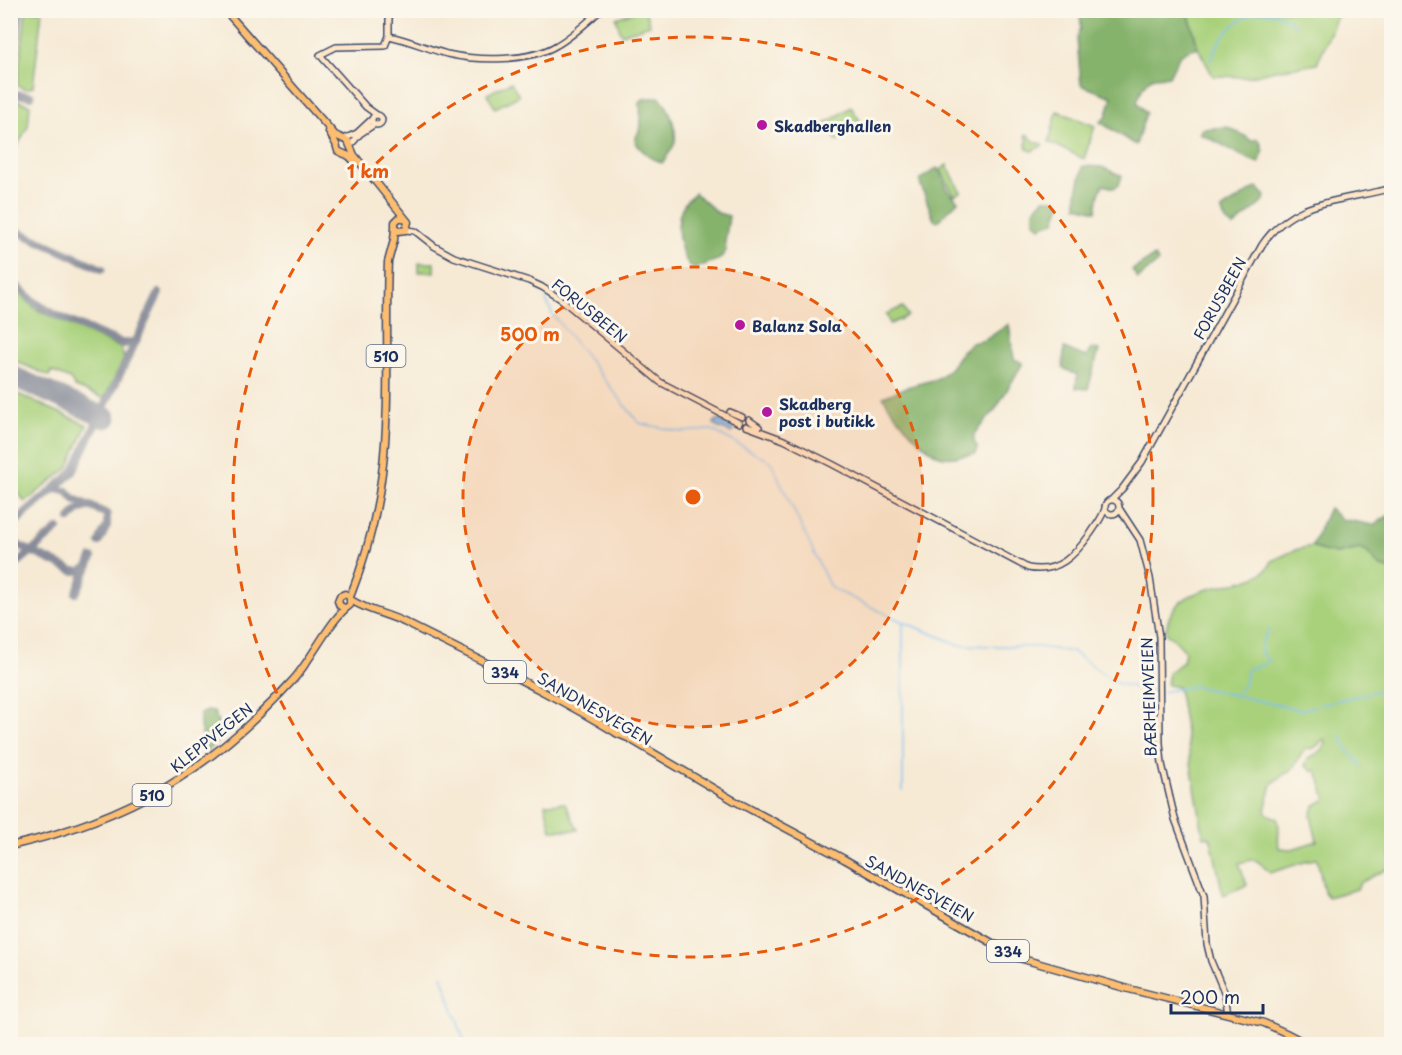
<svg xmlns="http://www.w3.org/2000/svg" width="1402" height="1055" font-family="'Playpen Sans',sans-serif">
	<rect width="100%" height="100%" fill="#fbf7ec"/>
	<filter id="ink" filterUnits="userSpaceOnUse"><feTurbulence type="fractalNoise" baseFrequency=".0167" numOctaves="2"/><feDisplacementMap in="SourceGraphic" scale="12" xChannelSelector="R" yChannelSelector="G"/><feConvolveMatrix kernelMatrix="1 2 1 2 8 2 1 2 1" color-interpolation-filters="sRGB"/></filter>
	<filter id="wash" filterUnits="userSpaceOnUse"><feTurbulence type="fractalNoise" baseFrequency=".008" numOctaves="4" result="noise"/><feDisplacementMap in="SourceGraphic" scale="24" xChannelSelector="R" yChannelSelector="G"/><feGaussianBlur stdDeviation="1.35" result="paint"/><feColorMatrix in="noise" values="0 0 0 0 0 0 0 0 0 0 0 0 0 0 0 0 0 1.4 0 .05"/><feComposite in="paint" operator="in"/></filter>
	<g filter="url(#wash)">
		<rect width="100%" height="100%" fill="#f6ead5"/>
		<path fill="#a9d17c" stroke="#62806d" stroke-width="1.5" fill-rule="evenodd" d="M639,10L645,11L650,25L621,34L616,18Z
			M1391,10L1392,13H1348L1344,16H1337L1317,64L1275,70L1248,77L1213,76L1198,48L1188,11Z
			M26,11H42L33,87L25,89L17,85Z
			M511,82L519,96L495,108L487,94Z
			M19,101L30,105L28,126L11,158V139L15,103Z
			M851,107L862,124L837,141L825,124Z
			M1057,111L1095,126L1084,159L1049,142Z
			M1027,134L1035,142L1043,144L1042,146L1032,151L1027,149L1026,144L1028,140L1025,136Z
			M947,165L961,192L954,195L941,170Z
			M419,263H434V272H419Z
			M10,282L19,293L36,309L121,348L124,359L106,395L103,398L75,387L70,379L51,371L49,376L11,359Z
			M903,307L908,316L890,324L886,314Z
			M11,391L87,425L68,468L25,502L11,483Z
			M1312,546L1320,550L1337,554L1360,549L1367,552L1379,566L1391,570V867L1360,883L1357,889L1328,897L1324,892L1317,858L1270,873C1256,860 1260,857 1239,863L1247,885L1223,895L1211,839L1208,836L1204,837L1203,834L1178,687L1167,685L1169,672L1183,662L1185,651L1175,640L1166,634C1168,571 1260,597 1272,561L1295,550ZM1325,739L1326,743L1322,750L1308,759L1305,765L1313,772L1315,770L1317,771L1326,799L1314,806L1311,816L1317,841L1292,849L1279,848C1277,838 1281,827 1277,818L1267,814L1265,810L1272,784L1283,775L1291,771L1305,749C1313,749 1317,748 1321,741Z
			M565,803L578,830H551L545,804Z"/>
		<path fill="#86b36c" stroke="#507165" stroke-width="1.5" d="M1080,11H1188L1198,48C1179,49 1177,61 1169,76C1164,77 1158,76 1154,77C1145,80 1139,94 1137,102L1146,113L1136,145L1100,122L1106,117L1112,97L1081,85L1077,39L1081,27Z
			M659,97C669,105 677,129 675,142C673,149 667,156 662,163C653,160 638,149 635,140L641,126L640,102L643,99Z
			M1227,127L1247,137L1251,141L1258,139C1264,148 1264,153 1259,163C1237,157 1221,141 1199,134L1202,129Z
			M1083,166L1102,167L1122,176L1119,185L1114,188L1103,185L1099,194L1096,211L1077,206V192Z
			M937,168L940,171L948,190L958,201L938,221L934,220L920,183L921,179Z
			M1257,187L1265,195L1264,201L1233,227L1226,221L1221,210Z
			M695,193L718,213L729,216L725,242L726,251L720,259L694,269C678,257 673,220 685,203C687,199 692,196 695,193Z
			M1044,199H1053L1061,204L1055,221L1040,227L1034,221V210Z
			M1155,256L1158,262L1138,279L1132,270Z
			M1009,324L1014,359L1023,363L995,410L974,434V442L977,447L976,454C966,455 952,459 943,457C924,452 893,413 883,397L907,387L936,379L951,368L962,351L972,343L985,340Z
			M1064,348L1086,357L1091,348L1099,350L1088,389L1076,388L1077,375L1063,368Z
			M1329,508L1341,519L1373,525L1391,514V570L1379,566L1367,552L1360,549L1337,554L1320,550L1312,546Z
			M208,711L214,712L224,736L207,752L200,727V714Z"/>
		<path fill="#7ebff3" stroke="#4c77a8" stroke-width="1.5" d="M719,420L735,428L734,431L731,433L717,427L714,424L715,421Z"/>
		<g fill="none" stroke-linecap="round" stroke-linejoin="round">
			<path stroke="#7ebff3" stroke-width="1.5" d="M1210,60C1214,53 1216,45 1221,39C1241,13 1269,1 1296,26
				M546,300L553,315L639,423L681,432L712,430L771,462L829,585L833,589L903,622L960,645L1039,647L1073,652L1116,683L1157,692
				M903,624V791
				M1162,692L1194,686L1300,710L1315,706
				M1235,695L1245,683L1246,672L1248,669L1267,663L1269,660L1262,654L1261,644L1269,629
				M1320,705L1392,687
				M1340,735L1347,750L1361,765
				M442,975L465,1044"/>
			<path stroke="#888c9a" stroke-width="8" d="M10,86L20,10
				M10,97L15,94L31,96
				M10,228L102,269
				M10,277C36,314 84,327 124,344L136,341
				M92,411L96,416L97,422
				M55,489L67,491L74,499L107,514V526L99,542
				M70,519L78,510L91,506
				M10,527L73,472L159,293
				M10,538L18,545L73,571H81L88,567
				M13,567L58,529
				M76,593L92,558"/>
			<path stroke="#888c9a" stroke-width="21" d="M10,375L106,418"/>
		</g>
	</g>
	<g filter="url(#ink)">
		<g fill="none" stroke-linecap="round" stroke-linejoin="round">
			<g stroke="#3c4b70" stroke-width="8">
				<path id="secondary" d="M389,36C409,40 428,49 447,54C478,61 530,62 557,45C573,36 587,22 601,10
					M372 120a5 5 0 1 1 10 0a5 5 0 1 1-10 0Z
					M377,115L366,107L320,55L336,47L385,46L389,36V10
					M344,139L357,133L372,119
					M350,146L360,134L375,124
					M406,230L415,231L434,246L454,257L529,281L542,287L562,300L660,382L739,423
					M730,412L742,417
					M749,420L759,427
					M746,426L784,440L832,464L1028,568C1058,574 1075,555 1091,533C1096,525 1103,517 1105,508
					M1105 507a7 7 0 1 1 14 0a7 7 0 1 1-14 0Z
					M1111,500L1122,489L1142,462L1262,245C1293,198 1342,202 1392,188
					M1119,508L1140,540L1150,578L1159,637L1160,743L1162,764L1175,819L1204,896L1207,944L1211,961L1225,994L1228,1014"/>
			</g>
			<g stroke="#3c4b70" stroke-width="9">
				<path id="primary" d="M225,10L335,135L348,141L354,155L408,222L406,230L398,231L395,227V222L399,218H404
					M329,132L336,144L338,151L349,156L356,163
					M350,597C366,557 377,516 382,473C391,403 385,332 388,262L394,240L395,227
					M351,600C368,611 388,614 406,623C477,659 550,692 618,734
					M616,733L628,738L733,800L844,859L1019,958L1125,988L1264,1023L1286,1033L1307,1044
					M10,846C129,819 211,770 293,680C312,659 330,619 350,605V597L345,594L340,596L338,601L340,606L345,608"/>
			</g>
			<use href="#secondary" stroke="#fee5c5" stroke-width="5"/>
			<use href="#primary" stroke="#fcbd6f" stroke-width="6"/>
		</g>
	</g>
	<circle cx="693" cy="497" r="230" fill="#e8590c" fill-opacity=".12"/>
	<g fill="none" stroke="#e8590c" stroke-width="3" stroke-dasharray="10 8">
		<circle cx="693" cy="497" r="230"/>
		<circle cx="693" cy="497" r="460"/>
	</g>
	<g fill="#b5179e" stroke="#fbf7ec" stroke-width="2">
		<circle cx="762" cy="125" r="6"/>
		<circle cx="740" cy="325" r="6"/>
		<circle cx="767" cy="412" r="6"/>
	</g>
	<g text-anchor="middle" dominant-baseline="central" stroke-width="6" stroke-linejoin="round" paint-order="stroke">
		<g fill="#fbf7ec" stroke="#5e6b89" stroke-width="1.5">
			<rect x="366.5" y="345" width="39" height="22" rx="4.5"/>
			<rect x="484" y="661" width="42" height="22" rx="4.5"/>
			<rect x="132.5" y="784" width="39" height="22" rx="4.5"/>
			<rect x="987" y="940" width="42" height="22" rx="4.5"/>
		</g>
		<g font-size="14" font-weight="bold" fill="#1b2f5e">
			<text x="386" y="356">510</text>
			<text x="505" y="672">334</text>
			<text x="152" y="795">510</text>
			<text x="1008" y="951">334</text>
		</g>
		<g font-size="15" font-weight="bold" fill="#1b2f5e" stroke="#fbf7ec" text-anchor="start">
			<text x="774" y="125">Skadberghallen</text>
			<text x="752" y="325">Balanz Sola</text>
			<text x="779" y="403">Skadberg<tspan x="779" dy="17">post i butikk</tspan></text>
		</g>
		<g font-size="15" fill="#1b2f5e" stroke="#fbf7ec">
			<text transform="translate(1219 298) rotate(-61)">FORUSBEEN</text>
			<text transform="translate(590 310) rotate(39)">FORUSBEEN</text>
			<text transform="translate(1148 697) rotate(-92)">BÆRHEIMVEIEN</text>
			<text transform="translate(595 708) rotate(30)">SANDNESVEGEN</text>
			<text transform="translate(211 737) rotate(-39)">KLEPPVEGEN</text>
			<text transform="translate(920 888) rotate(29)">SANDNESVEIEN</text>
		</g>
	</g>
	<circle cx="693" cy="497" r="9" fill="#e8590c" stroke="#fbf7ec" stroke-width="3"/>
	<g font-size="18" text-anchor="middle" font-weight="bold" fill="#e8590c" stroke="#fbf7ec" stroke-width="6" stroke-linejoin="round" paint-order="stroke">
		<text x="368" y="178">1 km</text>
		<text x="530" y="341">500 m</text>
	</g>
	<rect width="1402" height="1055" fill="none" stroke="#fbf7ec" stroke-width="36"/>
	<path d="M1171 1004v9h92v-9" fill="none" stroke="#1b2f5e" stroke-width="3"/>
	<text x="1180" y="1004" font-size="18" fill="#1b2f5e" stroke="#fbf7ec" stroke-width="4.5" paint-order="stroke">200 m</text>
</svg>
